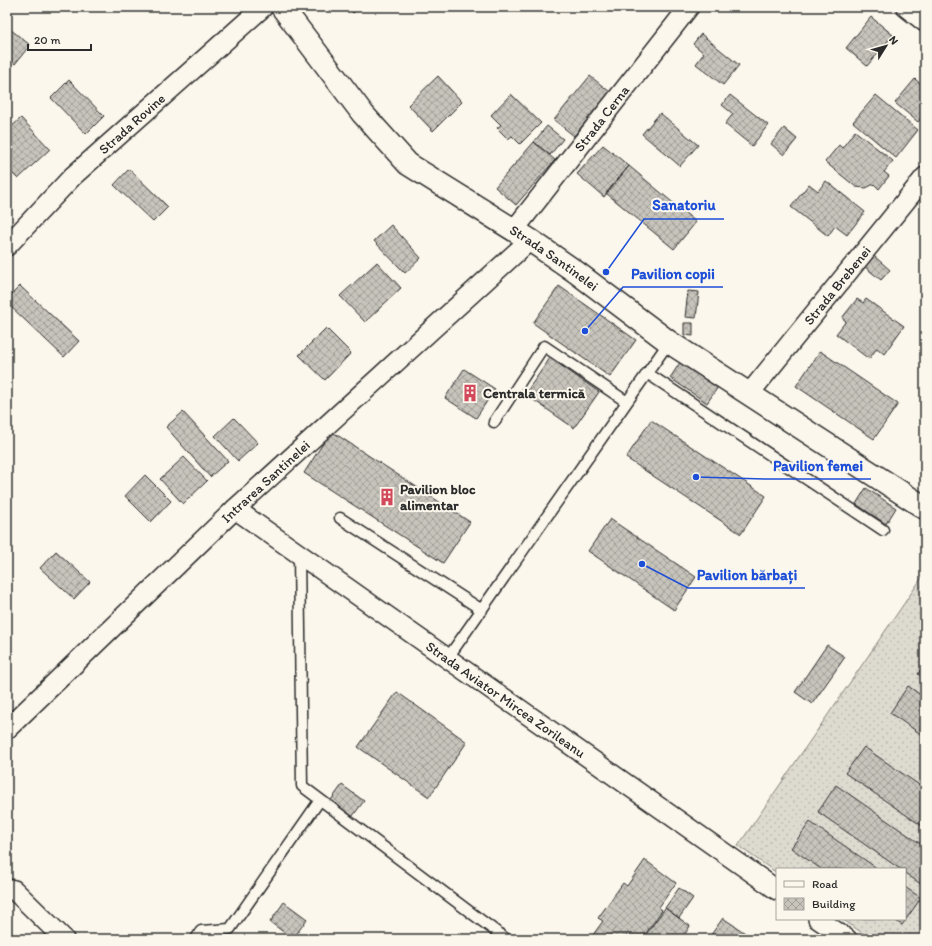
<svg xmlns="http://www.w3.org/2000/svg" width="932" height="946" font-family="Itim,sans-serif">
	<defs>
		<pattern id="grass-dots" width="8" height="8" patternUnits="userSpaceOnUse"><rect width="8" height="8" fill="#dddad0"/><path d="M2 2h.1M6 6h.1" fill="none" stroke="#bebbb3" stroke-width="1.8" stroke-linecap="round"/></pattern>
		<pattern id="building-cross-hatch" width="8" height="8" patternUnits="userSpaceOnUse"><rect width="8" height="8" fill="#c7c4bc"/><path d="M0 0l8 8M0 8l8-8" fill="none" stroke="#a29f99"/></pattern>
	</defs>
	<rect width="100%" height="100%" fill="#fbf7ec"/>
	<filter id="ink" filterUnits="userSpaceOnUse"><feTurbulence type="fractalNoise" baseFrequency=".025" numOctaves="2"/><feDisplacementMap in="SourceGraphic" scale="8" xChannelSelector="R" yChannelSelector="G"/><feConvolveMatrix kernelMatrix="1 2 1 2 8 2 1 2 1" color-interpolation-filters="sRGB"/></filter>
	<g filter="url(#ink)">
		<path fill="url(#grass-dots)" stroke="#84827e" d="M925,573V939H871L842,919H905V869H777V873L738,846Z"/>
		<path fill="url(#building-cross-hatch)" stroke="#2b2b2b" d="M348,7H360L353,13Z
			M666,7H678L673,13Z
			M871,17L893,35L867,66L846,48Z
			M10,29L30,45L15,64L7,57V32Z
			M701,34L739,65L723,85L696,64L704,53L693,44Z
			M438,76L462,102L433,131L408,105Z
			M590,76L610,92L574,136L554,120Z
			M915,79L925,88V113L918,122L895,103Z
			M69,80L104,116L86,134L51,98Z
			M511,94L541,123L520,144L512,136L508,139L497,128L501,125L491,115Z
			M730,95L768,125L752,146L725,124L733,114L722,105Z
			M876,95L918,130L896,158L853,122Z
			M660,113L698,145L680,166L642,134Z
			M21,118L50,149L18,179L7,168V131Z
			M547,126L563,139L550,155L534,142Z
			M784,128L797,139L784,155L771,144Z
			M855,131L893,161L884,172L889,176L879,189L874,184L866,188L856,187L825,162L839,145L842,148Z
			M534,142L555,160L516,205L495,187Z
			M603,145L629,166L604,197L577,174Z
			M629,166L696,222L674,249L606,193Z
			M129,169L168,207L153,222L114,185Z
			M826,181L865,212L847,235L835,226L828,236L791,207L809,184L818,191Z
			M391,225L421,258L405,273L374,241Z
			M874,256L890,270L881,280L865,267Z
			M377,262L401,288L365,322L340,296Z
			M20,286L79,341L64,357L7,303V299Z
			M559,286L636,340L610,377L533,323Z
			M688,291L699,292L696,318L685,317Z
			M857,299L863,303L866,299L904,326L884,354L877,348L869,359L836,334L846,321L842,318Z
			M684,323H693V336L684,335Z
			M326,328L351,353L325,380L299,355Z
			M820,351L898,404L874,439L796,386Z
			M550,358L599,392L574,428L525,394Z
			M681,361L718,387L707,403L670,378Z
			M464,369L495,389L476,418L445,398Z
			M183,412L228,461L210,477L166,427Z
			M234,418L258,443L238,461L215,436Z
			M651,420L766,496L741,534L626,458Z
			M331,431L470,522L443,563L304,473Z
			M184,457L207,481L183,504L160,479Z
			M145,475L171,501L151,522L125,496Z
			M866,488L896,508L886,524L856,504Z
			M610,519L696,577L674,610L588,551Z
			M925,532V543L920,540Z
			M56,551L90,582L74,599L40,568Z
			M827,645L845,657L812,704L795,692Z
			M925,663V679L918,674Z
			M908,686L925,698V737L890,713Z
			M397,692L467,742L429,797L358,747Z
			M864,747L925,789V828L845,773Z
			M342,785L364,801L352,817L331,800Z
			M836,785L925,847V887L905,873V869H900L818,812Z
			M810,822L878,869H821L791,848Z
			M645,860L676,883L659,907L662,910L642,939H590L603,921L598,918L623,883L627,886Z
			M905,887L921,898L902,925L893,919H905Z
			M679,888L693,898L679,918L665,908Z
			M284,902L307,919L293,939L270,922Z
			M665,908L690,926L682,939H643Z
			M723,918L754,939H708Z"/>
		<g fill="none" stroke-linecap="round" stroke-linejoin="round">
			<g stroke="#2b2b2b" stroke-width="13">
				<path id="service" d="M647,373L883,530
					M494,422L544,346L627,402
					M340,518L482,610
					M299,554L302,786L506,939
					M447,659L669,342
					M196,939L201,931L230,929L320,800"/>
			</g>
			<g stroke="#2b2b2b" stroke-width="22">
				<g id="minor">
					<path d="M906,7L925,22"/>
					<path id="s1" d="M514,230L689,7"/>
					<path id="s2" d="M7,246L73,176L263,7"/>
					<path id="s3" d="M749,394L925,177"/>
					<path id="s4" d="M235,509L777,890"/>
					<path id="s5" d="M7,729L235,509L530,240"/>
					<path d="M7,889L14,890L64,939"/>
					<path d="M818,919L847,939"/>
				</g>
			</g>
			<g stroke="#2b2b2b" stroke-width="25">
				<g id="tertiary">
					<path id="s6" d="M282,7L363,114L408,164L530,240L576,272L669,342L925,508"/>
				</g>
			</g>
			<use href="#service" stroke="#fbf7ec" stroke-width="10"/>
			<use href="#minor" stroke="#fbf7ec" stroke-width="19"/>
			<use href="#tertiary" stroke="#fbf7ec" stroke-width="22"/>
		</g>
	</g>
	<defs>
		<g id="building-bare" transform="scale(1.38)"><path d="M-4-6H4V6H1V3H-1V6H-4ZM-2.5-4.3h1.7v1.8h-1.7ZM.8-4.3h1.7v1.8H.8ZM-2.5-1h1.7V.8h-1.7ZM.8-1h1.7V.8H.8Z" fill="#d1495b" stroke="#fbf7ec" stroke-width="2.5" paint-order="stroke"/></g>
	</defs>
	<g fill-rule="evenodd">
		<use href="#building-bare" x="470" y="393"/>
		<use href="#building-bare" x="387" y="497"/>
	</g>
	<g text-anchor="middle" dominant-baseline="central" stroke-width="4" stroke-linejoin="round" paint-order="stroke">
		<g font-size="14" fill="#2b2b2b" stroke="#fbf7ec">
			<text stroke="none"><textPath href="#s1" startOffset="142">Strada Cerna</textPath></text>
			<text stroke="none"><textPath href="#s2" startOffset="175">Strada Rovine</textPath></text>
			<text stroke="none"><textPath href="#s6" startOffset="375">Strada Santinelei</textPath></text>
			<text stroke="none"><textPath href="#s3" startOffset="140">Strada Brebenei</textPath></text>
			<text stroke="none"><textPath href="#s5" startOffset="358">Intrarea Santinelei</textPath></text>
			<text stroke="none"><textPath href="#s4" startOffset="331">Strada Aviator Mircea Zorileanu</textPath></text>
		</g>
		<g font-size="14" font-weight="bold" fill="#2b2b2b" stroke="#fbf7ec" text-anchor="start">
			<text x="483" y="393">Centrala termică</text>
			<text x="400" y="489">Pavilion bloc<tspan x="400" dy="16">alimentar</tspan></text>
		</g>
	</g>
	<path fill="none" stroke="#1d4ed8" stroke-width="1.5" d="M606 272L644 219H724M585 331L623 287H723M696 477L765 479H871M642 564L688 588H805"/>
	<g fill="#1d4ed8" stroke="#fbf7ec" stroke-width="1.5">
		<circle cx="606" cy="272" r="4"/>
		<circle cx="585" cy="331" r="4"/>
		<circle cx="696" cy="477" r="4"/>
		<circle cx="642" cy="564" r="4"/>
	</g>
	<g font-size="15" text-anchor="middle" font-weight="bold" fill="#1d4ed8" stroke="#fbf7ec" stroke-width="4" stroke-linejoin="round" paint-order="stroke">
		<text x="684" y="210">Sanatoriu</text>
		<text x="673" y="279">Pavilion copii</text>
		<text x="818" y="471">Pavilion femei</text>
		<text x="747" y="580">Pavilion bărbați</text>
	</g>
	<rect width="932" height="946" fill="none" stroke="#fbf7ec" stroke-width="24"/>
	<rect x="12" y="12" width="908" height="922" fill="none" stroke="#2b2b2b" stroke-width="1.5" filter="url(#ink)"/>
	<rect x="776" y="868" width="130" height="52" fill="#fbf7ec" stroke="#a8a59f"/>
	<rect x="784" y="881" width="20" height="6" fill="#fbf7ec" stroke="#a8a59f"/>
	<text x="812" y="888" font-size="12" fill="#2b2b2b">Road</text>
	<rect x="784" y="898" width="20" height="12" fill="url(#building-cross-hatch)" stroke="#a8a59f"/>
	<text x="812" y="908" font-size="12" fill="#2b2b2b">Building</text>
	<g transform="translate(886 46) rotate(53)" stroke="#fbf7ec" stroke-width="3" paint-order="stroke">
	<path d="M0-3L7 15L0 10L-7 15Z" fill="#2b2b2b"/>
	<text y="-6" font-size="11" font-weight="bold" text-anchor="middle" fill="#2b2b2b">N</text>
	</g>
	<path d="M28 44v6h63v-6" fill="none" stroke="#2b2b2b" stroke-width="2"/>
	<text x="34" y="44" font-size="12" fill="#2b2b2b" stroke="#fbf7ec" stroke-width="3" paint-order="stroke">20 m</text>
</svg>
